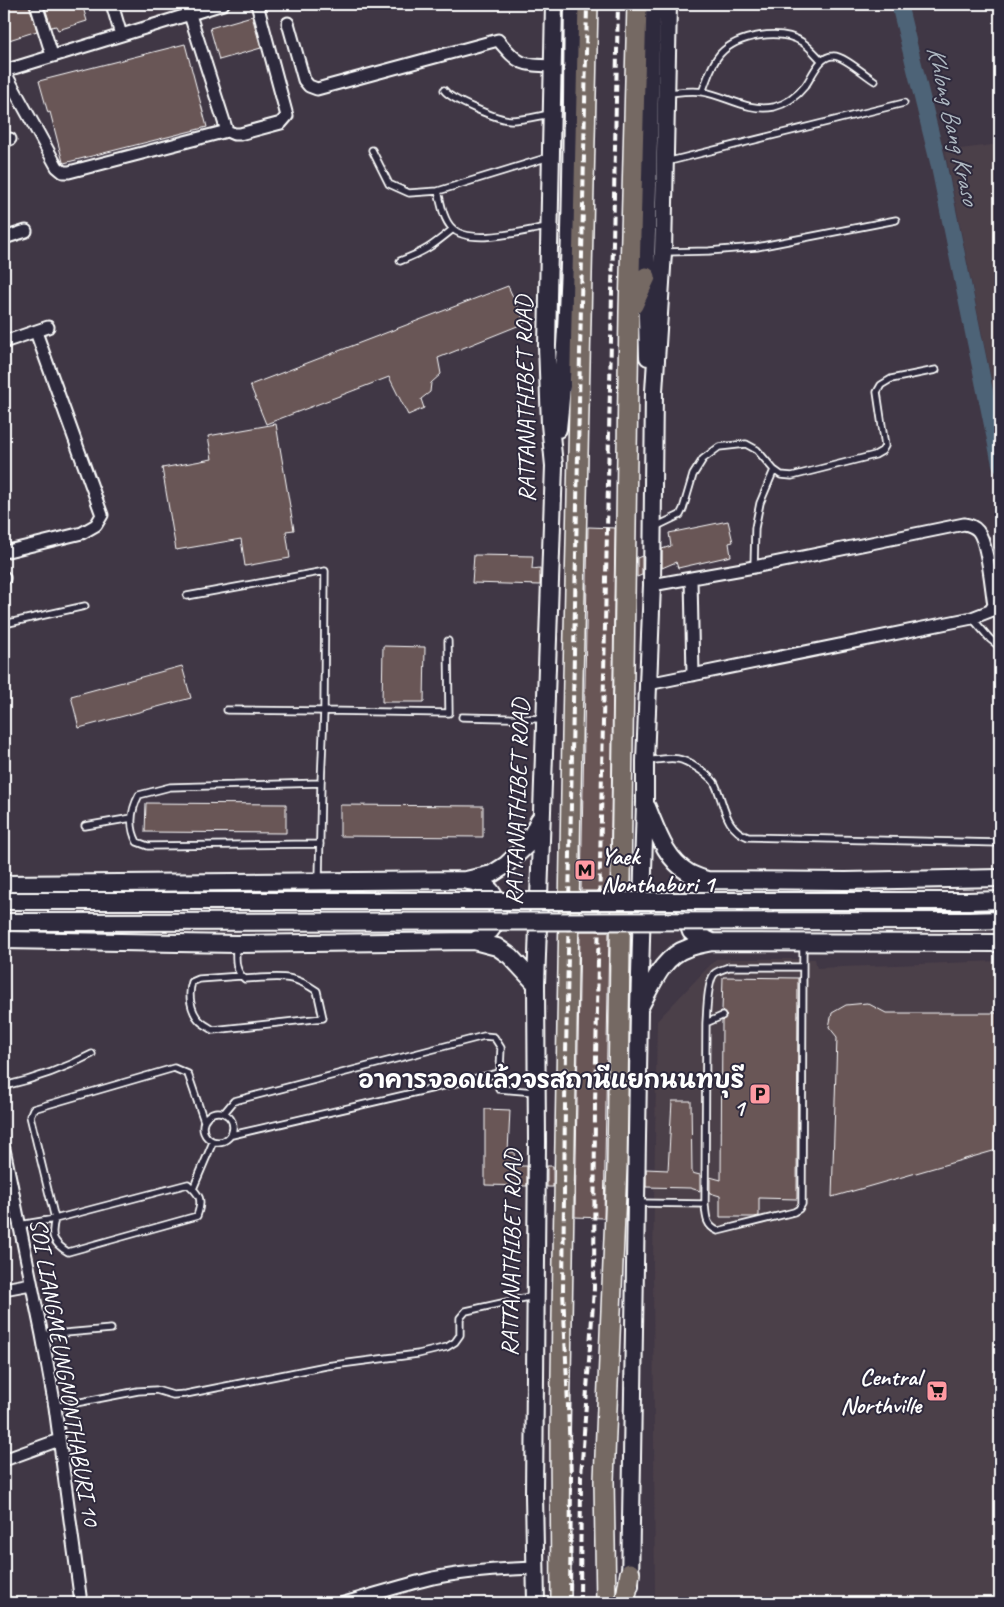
<svg xmlns="http://www.w3.org/2000/svg" width="1004" height="1607" font-family="Caveat,'Playpen Sans Thai',sans-serif">
	<rect width="100%" height="100%" fill="#403745"/>
	<filter id="ink" filterUnits="userSpaceOnUse"><feTurbulence type="fractalNoise" baseFrequency=".02" numOctaves="2"/><feDisplacementMap in="SourceGraphic" scale="10" xChannelSelector="R" yChannelSelector="G"/><feConvolveMatrix kernelMatrix="1 2 1 2 8 2 1 2 1" color-interpolation-filters="sRGB"/></filter>
	<g filter="url(#ink)">
		<path fill="#4c404a" d="M1000,144V422L945,151Z
			M716,959H815L817,968L1000,961V1603H655L653,1264L657,1021Z"/>
		<g fill="none" stroke-linecap="round" stroke-linejoin="round">
			<path stroke="#4d6477" stroke-width="16" d="M899,4L938,162L1000,464"/>
		</g>
		<path fill="#695657" stroke="#fff" d="M4,4H29L37,31L6,41L4,33Z
			M44,4H82L87,21L58,30L56,26L51,27Z
			M252,16L261,48L219,60L210,28Z
			M185,44L207,127L64,163L63,162L50,112L48,113L39,81Z
			M508,286L525,323L438,358L441,374L431,383L430,392L421,399L424,408L408,415L389,377L266,424L250,385Z
			M276,424L294,530L286,531L290,558L245,566L241,539L176,550L162,468L212,459L208,436Z
			M728,521L733,542L729,543L731,556L678,568L676,562L662,568V549L671,546L669,533Z
			M588,527L615,528L610,891H581Z
			M474,555L533,556L532,569L540,568V585L472,583Z
			M642,556V575L637,577V558Z
			M383,646L425,647L424,702H382Z
			M182,666L191,698L79,728L71,696Z
			M146,803L286,804V833L145,832Z
			M340,805L483,806V837L340,836Z
			M580,931H609L604,1218L575,1217Z
			M723,977L798,978L797,1199L759,1198V1216L754,1217H720V1196L710,1193V1177L721,1180L722,1021L727,1016L722,1011Z
			M867,1003L886,1013H1000V1149L832,1197L837,1037L829,1027L832,1013L846,1005Z
			M672,1101H691L692,1173L700,1175V1191L690,1188L646,1187V1169L668,1170Z
			M485,1109L510,1110L508,1152H514L515,1166H527V1186L485,1185Z
			M547,1166H553V1187H547Z"/>
		<g fill="none" stroke-linecap="round" stroke-linejoin="round">
			<g stroke="#fff" stroke-width="9">
				<path id="service" d="M444,90C451,100 499,120 511,120C524,120 538,116 550,114
					M702,92C707,80 711,64 720,54C737,35 781,28 802,42C810,47 816,55 822,61
					M668,93C679,92 692,90 703,92C727,96 747,112 774,107C786,104 797,96 805,86C812,77 819,56 833,56C843,55 865,75 875,81
					M372,150L389,184L409,193L438,191
					M666,162L904,103
					M547,227C524,231 469,246 452,228C443,219 441,203 438,191L549,157
					M665,252L709,251L757,247L896,220
					M400,261C426,251 432,246 453,229
					M655,527L680,515L683,509L693,475L703,459L719,447L746,444L757,450L774,470L781,475L792,476L875,455L882,451L885,446L877,392L881,385L891,379L936,370
					M754,567L755,528L760,503L774,470
					M187,596L325,571L324,711L449,713L448,641
					M972,618L990,639L1000,647
					M4,624L85,606
					M227,710L324,711L321,783L319,880
					M462,717L543,719
					M647,761C656,760 669,757 678,759C687,760 709,775 714,782C725,802 723,828 748,837L1000,843
					M85,826L132,818
					M320,844L148,846L137,842C129,827 131,810 139,795L170,787L321,783
					M236,945C236,958 234,971 245,979C276,978 290,972 317,991L323,1018L213,1030C209,1027 203,1024 200,1021C190,1011 188,994 192,982L199,979L241,976
					M722,1016L706,1023L705,1204C706,1217 706,1226 718,1231L794,1212L799,1209L802,1204L803,944
					M706,1023C707,1011 707,984 714,974C718,970 724,969 729,967H803
					M4,1086C35,1079 64,1069 92,1054
					M203 1127a15 15 0 1 1 30 0a15 15 0 1 1-30 0Z
					M224,1113L234,1101L484,1036L494,1037L501,1048L499,1089L535,1092
					M232,1135L499,1073
					M193,1189L213,1142
					M637,1203L705,1204
					M19,1225L55,1219L188,1184C200,1195 203,1199 197,1216L68,1252C53,1243 50,1236 55,1219L30,1116L33,1109L174,1068L188,1074L204,1121
					M42,1335L111,1329
					M55,1407L138,1391L156,1390L173,1395L186,1394L326,1366L418,1354L447,1347L455,1342L460,1335V1318L466,1311L533,1296"/>
			</g>
			<g stroke="#fff" stroke-width="15">
				<path id="minor" d="M36,4L52,55
					M112,4L121,35
					M190,15L227,131
					M288,23L304,80L309,86L317,89L498,40C519,65 521,65 553,66
					M4,71L57,167L63,172H69L227,131L234,134H240L281,123L287,116L257,4
					M4,71L223,4
					M4,141L10,139
					M4,238L26,231
					M4,342L48,327
					M4,552L82,533L96,525L102,515L36,332
					M4,577V579
					M691,579L693,675
					M648,684L972,618L990,611L994,605C991,588 988,543 978,531C974,526 970,525 964,524L754,567L652,585
					M4,1149L42,1335L55,1407L81,1603
					M4,1289L31,1284
					M4,1460L59,1440
					M344,1603C373,1595 403,1585 433,1578C467,1571 501,1569 535,1568"/>
			</g>
			<g stroke="#fff" stroke-width="20">
				<path id="secondary" d="M648,357L646,277L652,4
					M558,429C573,288 571,145 573,4
					M647,807C657,830 665,859 689,873C694,876 701,878 707,880L846,881L1000,878
					M707,880C688,899 680,905 691,932L712,942
					M468,881C473,882 482,883 487,887C498,896 501,915 493,927C489,934 481,937 474,941
					M4,884L466,880L492,874L506,865L527,845L539,820
					M968,901L1000,900
					M969,921L1000,920
					M4,940L236,944L474,941L497,947L510,956L536,984
					M641,1005C653,983 663,956 688,948C696,945 704,944 712,942L1000,943
					M630,1586L639,1009L645,802V761L652,585L654,391L663,252L668,4
					M536,1603L534,1495L537,1142L536,984L554,466L550,424L547,346L554,4"/>
			</g>
			<g stroke="#fff" stroke-width="22">
				<path id="primary" d="M633,305L646,277
					M561,1603L560,1433L573,679L588,4
					M606,1603L604,1480L617,1166L629,312L637,4
					M625,1603L630,1573"/>
			</g>
			<use href="#service" stroke="#2f2a3d" stroke-width="5.5"/>
			<use href="#minor" stroke="#2f2a3d" stroke-width="11"/>
			<use href="#secondary" stroke="#2f2a3d" stroke-width="16"/>
			<use href="#primary" stroke="#756964" stroke-width="19"/>
			<path stroke="#fff" stroke-width="4" stroke-dasharray="8 4" stroke-linecap="butt" d="M570,1603L571,1476L563,1290L565,1104L587,4
				M580,1603L581,1476L594,1289L595,1105L618,4"/>
			<g stroke="#fff" stroke-width="20" stroke-linecap="butt">
				<path id="secondary-bridge" d="M4,901H968
					M4,922L969,921"/>
			</g>
			<use href="#secondary-bridge" stroke="#2f2a3d" stroke-width="16"/>
		</g>
	</g>
	<defs>
		<g id="metro-square" transform="scale(1.125)"><rect x="-9" y="-9" width="18" height="18" rx="4" fill="#ff9aa2" stroke="#2f2a3d"/><path d="M-5.5 5V-5H-3L0 0L3-5H5.5V5H3V-.5L0 4L-3-.5V5Z" fill="#111"/></g>
		<g id="parking-square" transform="scale(1.125)"><rect x="-9" y="-9" width="18" height="18" rx="4" fill="#ff9aa2" stroke="#2f2a3d"/><path d="M-3.5-5.5H1a3.5 3.5 0 0 1 0 7H-1V5.5H-3.5ZM-1-3.4V-.6H.8a1.4 1.4 0 0 0 0-2.8Z" fill="#111"/></g>
		<g id="supermarket-square" transform="scale(1.125)"><rect x="-9" y="-9" width="18" height="18" rx="4" fill="#ff9aa2" stroke="#2f2a3d"/><path d="M-6-5.5h2.5l.6 2H6L4.5 2H-2.5L-4.4-4H-6ZM-1.5 3.2a1.3 1.3 0 1 0 .1 0ZM3 3.2a1.3 1.3 0 1 0 .1 0Z" fill="#111"/></g>
	</defs>
	<g fill-rule="evenodd">
		<use href="#metro-square" x="585" y="870"/>
		<use href="#parking-square" x="760" y="1094"/>
		<use href="#supermarket-square" x="937" y="1391"/>
	</g>
	<g text-anchor="middle" dominant-baseline="central" stroke-width="4" stroke-linejoin="round" paint-order="stroke">
		<g font-size="24" fill="#fff" stroke="#2f2a3d">
			<text transform="translate(525 399) rotate(-91)">RATTANATHIBET ROAD</text>
			<text transform="translate(517 802) rotate(-88)">RATTANATHIBET ROAD</text>
			<text transform="translate(511 1253) rotate(-89)">RATTANATHIBET ROAD</text>
			<text transform="translate(65 1372) rotate(80)">SOI LIANGMEUNGNONTHABURI 10</text>
		</g>
		<g font-size="24" font-weight="bold" fill="#fff" stroke="#2f2a3d" text-anchor="end">
			<text x="601" y="856" text-anchor="start">Yaek<tspan x="601" dy="28">Nonthaburi 1</tspan></text>
			<text x="744" y="1080">อาคารจอดแล้วจรสถานีแยกนนทบุรี<tspan x="744" dy="28">1</tspan></text>
			<text x="921" y="1377">Central<tspan x="921" dy="28">Northville</tspan></text>
		</g>
		<g font-size="25" font-style="italic" fill="#afb9c2" stroke="#2f2a3d">
			<text transform="translate(953 125) rotate(77)">Khlong Bang Kraso</text>
		</g>
	</g>
	<rect width="1004" height="1607" fill="none" stroke="#2f2a3d" stroke-width="20"/>
	<rect x="10" y="10" width="984" height="1587" fill="none" stroke="#fff" stroke-width="2" filter="url(#ink)"/>
</svg>
